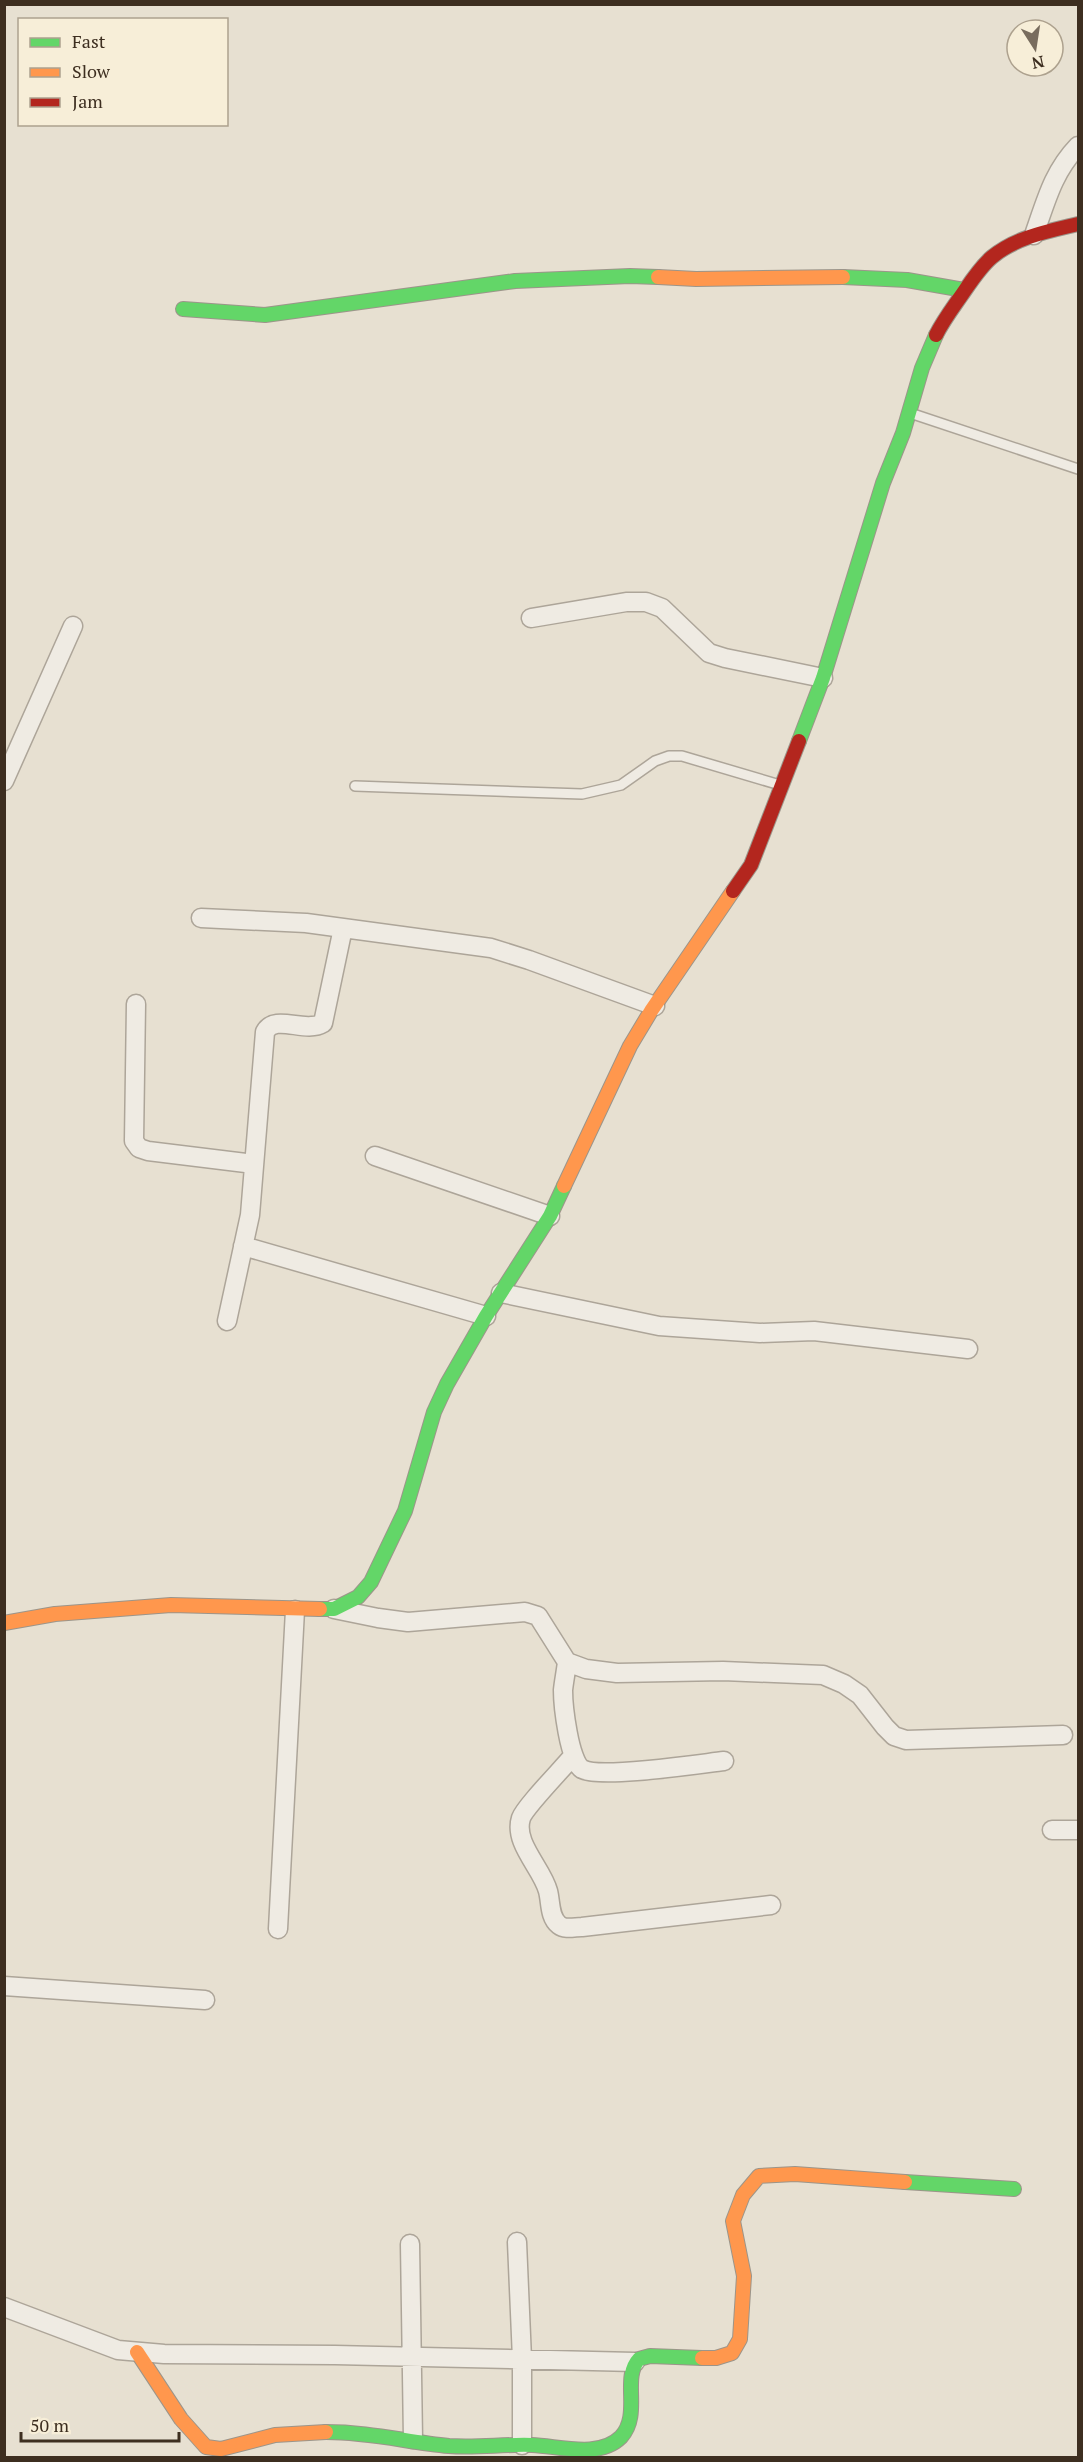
<svg xmlns="http://www.w3.org/2000/svg" width="1083" height="2462" font-family="'PT Serif',serif">
	<rect width="100%" height="100%" fill="#e7e0d1"/>
	<g fill="none" stroke-linecap="round" stroke-linejoin="round">
		<g stroke="#ada599" stroke-width="12">
			<path id="lane" d="M910,413L1078,469
				M355,786L582,794L621,785L655,761L669,756H682L780,785"/>
		</g>
		<g stroke="#ada599" stroke-width="21">
			<path id="street" d="M1034,235C1046,201 1053,172 1078,146
				M531,618L626,602H646L662,608L709,653L725,658L823,678
				M4,781L73,626
				M201,918L306,923L491,948L529,960L655,1006
				M136,1004L134,1141L139,1148L148,1151L254,1164
				M375,1156L550,1216
				M243,1246L486,1316
				M501,1293L659,1326L760,1333L814,1331L968,1349
				M227,1321L250,1215L265,1032C275,1013 305,1034 323,1023L343,928
				M334,1609L378,1618L408,1622L525,1612L538,1616L567,1662L586,1669L617,1673L723,1671L823,1675L844,1684L860,1695L885,1727L894,1736L906,1740L1063,1735
				M567,1662C566,1671 564,1681 563,1690C563,1705 569,1761 582,1769C600,1779 698,1764 724,1761
				M572,1757C562,1769 525,1807 521,1818C513,1843 542,1868 548,1891C551,1902 549,1917 559,1925C565,1930 575,1927 582,1927L771,1905
				M1052,1830H1078
				M278,1929L295,1610
				M4,1986L205,2000
				M517,2242L522,2359V2445
				M410,2244L413,2439
				M4,2307L118,2350L164,2354L335,2355L635,2362"/>
		</g>
		<g stroke="#9c958a" stroke-width="16">
			<path id="fast" d="M843,277L907,280L964,290
				M183,309L265,315L515,281L630,276L658,277
				M799,741L823,678L883,483L903,433L922,368L936,335
				M320,1609H334L358,1597L371,1582L405,1511L434,1412L447,1384L486,1316L550,1216L564,1186
				M905,2182L1014,2189
				M326,2432C370,2432 407,2442 449,2446C477,2448 504,2444 532,2445C559,2446 599,2459 621,2437C642,2414 621,2378 639,2359L650,2356L702,2358"/>
		</g>
		<g stroke="#9c958a" stroke-width="16">
			<path id="slow" d="M658,277L696,279L843,277
				M564,1186L630,1046L651,1011L733,891
				M4,1623L55,1614L171,1605L320,1609
				M137,2352L181,2419L206,2447L221,2449L275,2435L326,2432
				M702,2358H716L732,2353L740,2339L744,2276L733,2221L743,2195L759,2176L795,2174L905,2182"/>
		</g>
		<g stroke="#9c958a" stroke-width="16">
			<path id="jam" d="M936,335C943,321 952,309 961,296C970,283 980,267 992,257C1016,237 1049,231 1078,224
				M733,891L751,865L799,741"/>
		</g>
		<use href="#lane" stroke="#efebe3" stroke-width="9"/>
		<use href="#street" stroke="#efebe3" stroke-width="18"/>
		<use href="#fast" stroke="#63d668" stroke-width="14"/>
		<use href="#slow" stroke="#ff974d" stroke-width="14"/>
		<use href="#jam" stroke="#b3261e" stroke-width="14"/>
	</g>
	<rect width="1083" height="2462" fill="none" stroke="#3d2e20" stroke-width="12"/>
	<rect x="18" y="18" width="210" height="108" fill="#f7eed8" stroke="#ada18e" stroke-width="1.5"/>
	<rect x="30" y="38" width="30" height="9" fill="#63d668" stroke="#ada18e" stroke-width="1.5"/>
	<text x="72" y="48" font-size="18" fill="#3d2e20">Fast</text>
	<rect x="30" y="68" width="30" height="9" fill="#ff974d" stroke="#ada18e" stroke-width="1.5"/>
	<text x="72" y="78" font-size="18" fill="#3d2e20">Slow</text>
	<rect x="30" y="98" width="30" height="9" fill="#b3261e" stroke="#ada18e" stroke-width="1.5"/>
	<text x="72" y="108" font-size="18" fill="#3d2e20">Jam</text>
	<g transform="translate(1035 48) rotate(168)"><circle r="28" fill="#f7eed8" stroke="#ada18e" stroke-width="1.5"/>
	<path d="M0-4.5L10 22L0 15L-10 22Z" fill="#786c5e"/>
	<text y="-9" font-size="16" font-weight="bold" text-anchor="middle" fill="#3d2e20">N</text>
	</g>
	<path d="M21 2432v9h158v-9" fill="none" stroke="#3d2e20" stroke-width="3"/>
	<text x="30" y="2432" font-size="18" fill="#3d2e20" stroke="#f7eed8" stroke-width="4.5" paint-order="stroke">50 m</text>
</svg>
